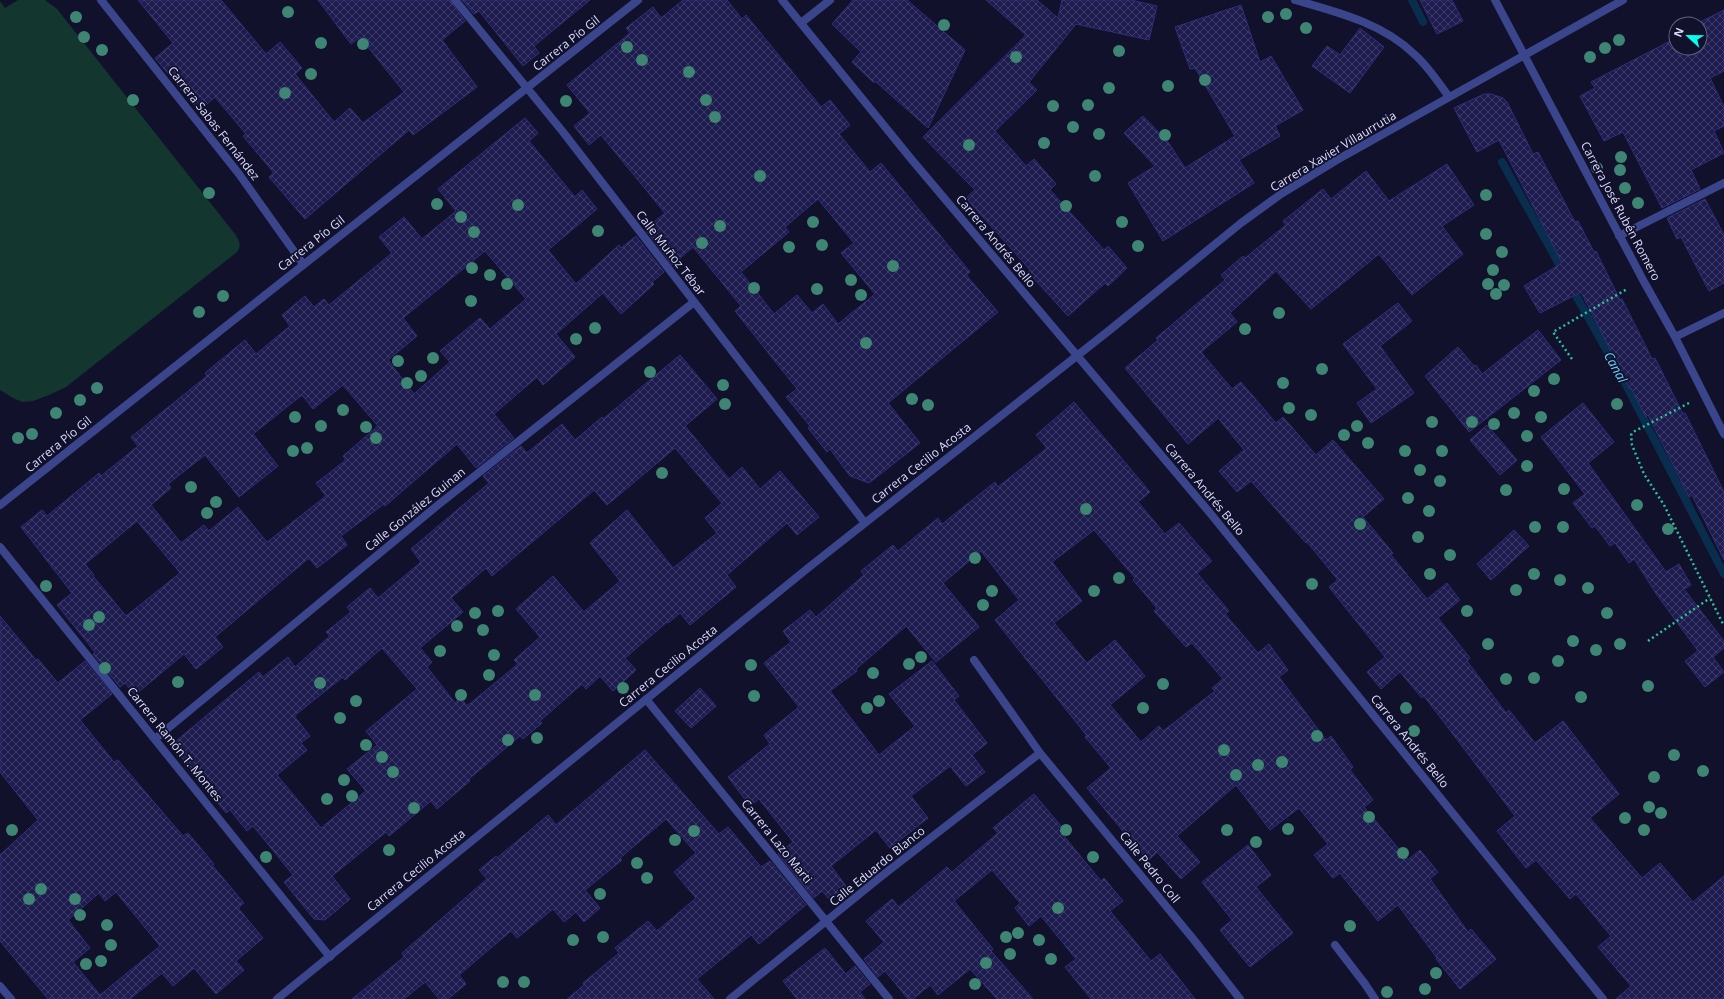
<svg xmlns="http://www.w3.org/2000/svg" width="1724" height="999" font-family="'Open Sans',sans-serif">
	<defs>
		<pattern id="building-cross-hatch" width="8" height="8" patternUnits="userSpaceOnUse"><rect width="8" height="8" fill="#1e1c4e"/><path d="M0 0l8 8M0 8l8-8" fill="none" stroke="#3e3d69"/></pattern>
	</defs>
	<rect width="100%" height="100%" fill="#11112c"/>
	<path fill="#13362f" d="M18,0H45L57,9L235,234C239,240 242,245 237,252L66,387L49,395L33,401L22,402L13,398L0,390V1L5,8Z"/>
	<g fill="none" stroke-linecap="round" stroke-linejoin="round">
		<path stroke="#092d4c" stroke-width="8" d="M1412,0L1423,22
			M1502,162L1564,273
			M1570,285L1625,383L1724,574"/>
	</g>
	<path fill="url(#building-cross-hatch)" stroke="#302d7a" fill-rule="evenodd" d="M138,0H221L266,54L280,42L302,68L295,74L334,122L350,108L363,123L404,92L360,37L351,44L318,0H450L465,21L442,40L477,87L413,135L409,130L305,219L269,177L274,173L243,136L246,134L215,97L199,111L155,58L173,43Z
		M462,0H590L534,46L539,53L523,66L479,11L474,14Z
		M683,0H727L742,19L746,15L821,107L830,100L850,125L839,134L870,172L881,163L970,272L966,275L998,312L888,403L920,443L869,483L850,476L830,449L827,452L808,428L810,426L786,397L797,389L735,311L741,306L693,247L672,265L645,229L665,213L601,135L589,145L574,126L590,113L567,85L630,33L626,28L653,7L661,18ZM818,199L854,243L841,253L875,294L838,324L823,304L812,313L797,295L774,314L741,272L789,232L785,227Z
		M853,0H907L965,50L928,128L876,82H873L852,62L861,52L832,24Z
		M986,0H1037L1058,18L1062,0H1131L1157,6L1149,40L1076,24L1029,82L1037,90L995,131L1026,166L1034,159L1056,184L1050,190L1104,250L1108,246L1127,268L1108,286L1105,283L1068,316L1028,272L1030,270L966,198L975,190L923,137L1026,35Z
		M1420,0H1452L1463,21L1437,34Z
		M1241,5L1260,62L1271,56L1303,110L1275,126L1280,136L1239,160L1254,183L1163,241L1128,183L1155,166L1124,133L1143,116L1168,142L1185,168L1235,136L1195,68L1190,69L1175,27Z
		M1724,10V71L1710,78L1724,107V126L1714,131L1724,153L1691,170L1700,189L1662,208L1623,132L1604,141L1580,96L1595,88L1591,82L1676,38V48H1700V24H1696Z
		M1360,28L1384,47L1350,93L1312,66L1327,46L1340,55Z
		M1484,94H1491L1503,98L1507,102L1533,154L1538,152L1575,222L1578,221L1594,252L1596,251L1620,300L1622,299L1652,359L1655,358L1683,414L1685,413L1724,492V560L1692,495L1689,497L1648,415L1646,417L1631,388L1630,389L1581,292L1540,313L1524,286L1562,263L1499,140L1477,152L1454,108Z
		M525,118L538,133L529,141L575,197L582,190L597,209L548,250L576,284L619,245L621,248L636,236L664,272L652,282L654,284L621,314L603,293L556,334L575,357L543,385L537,377L494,414L514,438L476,468L457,444L385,506L384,504L341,536L347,545L317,568L309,558L215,637L223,647L196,669L184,654L135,695L125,683L120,687L93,654L95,652L57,605L72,593L21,527L42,510L47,516L99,473L101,476L138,446L131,437L207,376L205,373L245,340L256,354L290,326L282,315L305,296L314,307L324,299L329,305L392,253L379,237L404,217L422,239L456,211L438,189ZM485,251L526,299L490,329L480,318L440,351L450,362L414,394L388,360L417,336L403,318ZM343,385L378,426L343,456L346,460L316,483L326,496L267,542L238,507L209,531L204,525L181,543L151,505L171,488L168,484L205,455L239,497L278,466L253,434L302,395L313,409ZM137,521L180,573L126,616L93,576L94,575L85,564Z
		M1447,164L1474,205L1442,226L1463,254L1412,295L1379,254L1311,309L1276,271L1230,313L1237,322L1201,352L1232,389L1241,382L1276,423L1283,417L1316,455L1333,440L1384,499L1363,517L1393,553L1391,555L1427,599L1447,583L1460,600L1438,618L1470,658L1467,661L1506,713L1509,710L1535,743L1563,721L1619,794L1590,818L1642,878L1660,863L1693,902L1724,876V999H1616L1631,986L1598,947L1611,936L1576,894L1570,899L1536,860L1526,868L1497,831L1515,816L1424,696L1422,698L1400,672L1381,689L1367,672L1385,657L1329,587L1338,580L1307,542L1306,543L1251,481L1237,492L1219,471L1244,450L1218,418L1188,444L1125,368L1158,340L1156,338L1225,280L1221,275L1243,256L1245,258L1286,225L1283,221L1323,189L1331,199L1366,171L1389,201Z
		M1705,199L1724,235V283L1709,291L1681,237L1677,239L1667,218Z
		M1398,303L1412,321L1380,346L1414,393L1371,423L1357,403L1377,389L1343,344Z
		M1538,330L1561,360L1469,432L1425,376L1458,347L1474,366L1476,365L1482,374Z
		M680,355L717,399L685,426L729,479L742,467L760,489L780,471L819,517L797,535L787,523L727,575L736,587L690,625L680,613L668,623L667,622L625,658L636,670L613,691L600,676L586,689L582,684L540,721L542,723L523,739L520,736L469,779L470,781L437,809L431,801L389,836L386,832L332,876L350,899L325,920L314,919L284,882L293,875L253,826L247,831L230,810L226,813L175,749L177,740L259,672L263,677L288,657L295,667L330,636L326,632L351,612L347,607L370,588L378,598L421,562L411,549L489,483L483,476L521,446L527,453L562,424L575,440L602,417L603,419ZM675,448L722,503L705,518L717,533L673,568L627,510L590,543L620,581L584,612L553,576L516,609L540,637L514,660L518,664L467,706L461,698L455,703L427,667L432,662L420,648L463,612L451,598L486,568L492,576L594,490L607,505ZM382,648L417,689L366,731L377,745L347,769L366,791L321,828L277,775L307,750L301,743L310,736L294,716L343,677L345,680Z
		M1074,402L1150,492L1138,502L1165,534L1179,523L1212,561L1197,573L1229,611L1225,614L1258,653L1269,644L1288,670L1279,677L1326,740L1331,736L1353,767L1350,770L1373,800L1364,807L1408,860L1420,850L1438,872L1430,879L1468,932L1471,929L1496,959L1460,989L1436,959L1437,958L1398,905L1378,921L1340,873L1333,878L1314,855L1328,844L1299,808L1270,830L1236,785L1177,836L1200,862L1181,879L1157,852L1148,861L1087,788L1111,768L1085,737L1087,736L995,620L1019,600L981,551L943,583L979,627L936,662L906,626L856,669L857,671L830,691L879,755L915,726L889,694L932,661L959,696L954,700L987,743L972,755L985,772L966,786L950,766L911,796L928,818L890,848L876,830L831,866L846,886L830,900L822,891L814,898L778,854L793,842L759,799L750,806L728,777L770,744L764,735L799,707L764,663L791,642L783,631L810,610L816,617L864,575L861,571L893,545L898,551L938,518L942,524L995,482L998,487L1047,448L1036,435ZM1094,530L1135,578L1133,580L1157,608L1154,611L1186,647L1192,643L1223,679L1212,688L1215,691L1163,731L1159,726L1141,742L1110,705L1145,676L1115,640L1087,663L1054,623L1082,601L1052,562Z
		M1583,403L1614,442L1588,463L1666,572L1679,564L1691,585L1684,589L1724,641V648L1713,657L1724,672L1705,687L1685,661L1698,651L1657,595L1634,559L1629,563L1615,543L1610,546L1595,526L1592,528L1573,503L1585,494L1541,437Z
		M1487,425L1517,460L1500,475L1470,440Z
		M1514,530L1529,546L1491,580L1477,564Z
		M0,616L36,660L38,659L58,683L85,661L112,694L80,720L114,762L118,760L183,836L188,833L214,864L212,865L244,903L238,908L263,938L236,961L244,970L216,994L194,968L173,986L162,973L130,999H48L0,941V855L38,820L0,772ZM116,892L160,946L100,995L73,962L90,948L68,920L99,893L105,901Z
		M700,688L716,706L691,728L675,711Z
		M645,750L719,834L728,827L761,867L770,861L806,905L759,944L751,935L697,979L714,999H567L584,985L583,983L619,953L615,948L648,921L657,931L696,898L674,872L696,853L666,819L620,858L622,860L585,890L600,908L584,922L576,912L564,922L553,909L517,938L511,931L459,975L466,984L448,999H439L425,982L404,999H352L404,957L402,953L487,879L479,870L496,856L497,858L548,815L556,825Z
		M1034,794L1061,826L1058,829L1101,881L1104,878L1123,901L1110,911L1151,961L1160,954L1195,999H1091L1065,967L1076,959L1041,916L1029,926L1015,908L1020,903L992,870L954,901L993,949L991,951L1033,999H997L970,969L938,995L930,985L913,999H908L885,971L878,977L864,959L884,942L866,921L892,899L899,907L947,867L952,872L998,833L993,828Z
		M1248,845L1271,875L1256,887L1293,933L1250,967L1220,930L1232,920L1202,882Z
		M825,948L846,974L855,966L870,984L860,992L865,999H797L783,981Z"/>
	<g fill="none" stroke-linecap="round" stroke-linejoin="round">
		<path stroke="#2dc1a0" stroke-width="2.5" stroke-dasharray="2 3" stroke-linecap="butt" d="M1572,359L1553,332L1627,289
			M1689,403L1633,432L1631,435L1632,445L1644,474L1664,505L1724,626
			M1648,641L1710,598"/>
		<path stroke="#3a458c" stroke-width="8" d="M101,0L239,174L303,264
			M455,0L563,132L865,523
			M782,0L912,160L1210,513L1603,999
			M1295,0C1337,12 1382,23 1414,54C1428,66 1438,82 1449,97
			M1495,0L1643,280L1675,337L1724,434
			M801,23L830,0
			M1619,236L1724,183
			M1675,337L1724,313
			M0,505L638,0
			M0,547L330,957
			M974,660L1040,753L1194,940L1240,999
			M646,699L889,999
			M155,739L438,505L694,302
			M1335,945L1365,984L1375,999
			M0,986L11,999
			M277,999L808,568L1111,329L1241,223L1281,194L1335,161L1623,0
			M730,999L883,875L1040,753"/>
	</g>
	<g fill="#3e8574">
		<circle cx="288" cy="12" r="6"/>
		<circle cx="1286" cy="14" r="6"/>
		<circle cx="76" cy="17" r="6"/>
		<circle cx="1268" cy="17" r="6"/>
		<circle cx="944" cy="25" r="6"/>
		<circle cx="1306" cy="28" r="6"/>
		<circle cx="84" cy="37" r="6"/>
		<circle cx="1619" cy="40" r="6"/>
		<circle cx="321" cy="43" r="6"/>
		<circle cx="363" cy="44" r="6"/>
		<circle cx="627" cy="47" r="6"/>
		<circle cx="1605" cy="48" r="6"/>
		<circle cx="102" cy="50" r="6"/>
		<circle cx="1119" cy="51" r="6"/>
		<circle cx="1016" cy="57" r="6"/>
		<circle cx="1590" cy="57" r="6"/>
		<circle cx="642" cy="60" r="6"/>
		<circle cx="689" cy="72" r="6"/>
		<circle cx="311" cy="74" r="6"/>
		<circle cx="1205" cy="80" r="6"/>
		<circle cx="1168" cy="86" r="6"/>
		<circle cx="1109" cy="88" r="6"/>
		<circle cx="285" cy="93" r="6"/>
		<circle cx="133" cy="100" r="6"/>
		<circle cx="706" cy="100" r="6"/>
		<circle cx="566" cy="101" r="6"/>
		<circle cx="1088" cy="105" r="6"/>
		<circle cx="1053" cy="106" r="6"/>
		<circle cx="715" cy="117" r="6"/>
		<circle cx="1073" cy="127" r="6"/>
		<circle cx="1099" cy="134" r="6"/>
		<circle cx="1165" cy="135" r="6"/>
		<circle cx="1044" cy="143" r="6"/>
		<circle cx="969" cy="145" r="6"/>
		<circle cx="1621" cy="157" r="6"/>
		<circle cx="1597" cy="168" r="6"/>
		<circle cx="1620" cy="170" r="6"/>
		<circle cx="760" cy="176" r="6"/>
		<circle cx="1095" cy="176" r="6"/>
		<circle cx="1625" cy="188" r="6"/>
		<circle cx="209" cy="193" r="6"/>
		<circle cx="1486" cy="195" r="6"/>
		<circle cx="1638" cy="203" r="6"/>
		<circle cx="437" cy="204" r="6"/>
		<circle cx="518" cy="205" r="6"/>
		<circle cx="1066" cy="206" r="6"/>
		<circle cx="461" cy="217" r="6"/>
		<circle cx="813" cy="222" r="6"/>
		<circle cx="1122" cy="222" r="6"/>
		<circle cx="720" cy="226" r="6"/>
		<circle cx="598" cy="231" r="6"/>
		<circle cx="474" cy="232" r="6"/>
		<circle cx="1486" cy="234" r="6"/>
		<circle cx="702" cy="243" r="6"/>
		<circle cx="822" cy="245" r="6"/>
		<circle cx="1138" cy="246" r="6"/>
		<circle cx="789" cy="247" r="6"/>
		<circle cx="1502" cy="252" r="6"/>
		<circle cx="893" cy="266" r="6"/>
		<circle cx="472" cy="268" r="6"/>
		<circle cx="1493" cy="270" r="6"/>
		<circle cx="490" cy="275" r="6"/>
		<circle cx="851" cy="280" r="6"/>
		<circle cx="507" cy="284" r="6"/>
		<circle cx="1488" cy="284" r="6"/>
		<circle cx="1504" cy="285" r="6"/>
		<circle cx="754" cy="288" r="6"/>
		<circle cx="817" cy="289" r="6"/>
		<circle cx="1496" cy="294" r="6"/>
		<circle cx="861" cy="295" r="6"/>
		<circle cx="223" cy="296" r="6"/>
		<circle cx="471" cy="301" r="6"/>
		<circle cx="199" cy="312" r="6"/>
		<circle cx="1279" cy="313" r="6"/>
		<circle cx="595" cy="328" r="6"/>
		<circle cx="1245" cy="329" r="6"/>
		<circle cx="576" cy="339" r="6"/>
		<circle cx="866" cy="343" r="6"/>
		<circle cx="433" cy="358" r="6"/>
		<circle cx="398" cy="361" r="6"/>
		<circle cx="1322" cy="369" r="6"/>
		<circle cx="650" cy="372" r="6"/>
		<circle cx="421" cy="376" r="6"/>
		<circle cx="1554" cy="379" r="6"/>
		<circle cx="407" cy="383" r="6"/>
		<circle cx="1283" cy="383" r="6"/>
		<circle cx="723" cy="385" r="6"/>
		<circle cx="97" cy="388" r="6"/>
		<circle cx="1534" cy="391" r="6"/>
		<circle cx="912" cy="399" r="6"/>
		<circle cx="80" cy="400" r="6"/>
		<circle cx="725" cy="404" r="6"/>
		<circle cx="1617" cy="404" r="6"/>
		<circle cx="928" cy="405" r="6"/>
		<circle cx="1289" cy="408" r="6"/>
		<circle cx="343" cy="410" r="6"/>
		<circle cx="56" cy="413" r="6"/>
		<circle cx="1514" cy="413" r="6"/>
		<circle cx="1311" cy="415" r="6"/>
		<circle cx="295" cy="417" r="6"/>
		<circle cx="1541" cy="417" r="6"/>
		<circle cx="1432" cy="422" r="6"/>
		<circle cx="1472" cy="422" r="6"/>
		<circle cx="1494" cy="424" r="6"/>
		<circle cx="321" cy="426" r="6"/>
		<circle cx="1357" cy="426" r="6"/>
		<circle cx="366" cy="427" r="6"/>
		<circle cx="32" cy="434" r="6"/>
		<circle cx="1344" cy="435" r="6"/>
		<circle cx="1527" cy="436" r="6"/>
		<circle cx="18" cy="438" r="6"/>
		<circle cx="376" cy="438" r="6"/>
		<circle cx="1368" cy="443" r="6"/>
		<circle cx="307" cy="448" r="6"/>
		<circle cx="293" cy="451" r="6"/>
		<circle cx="1405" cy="451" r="6"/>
		<circle cx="1442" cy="451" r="6"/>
		<circle cx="1527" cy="466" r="6"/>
		<circle cx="1420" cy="470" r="6"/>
		<circle cx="662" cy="473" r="6"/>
		<circle cx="1440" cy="481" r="6"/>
		<circle cx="191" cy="487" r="6"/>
		<circle cx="1564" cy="489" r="6"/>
		<circle cx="1506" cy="490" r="6"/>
		<circle cx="1408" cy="498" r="6"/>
		<circle cx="216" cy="502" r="6"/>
		<circle cx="1637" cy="505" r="6"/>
		<circle cx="1086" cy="509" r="6"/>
		<circle cx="1429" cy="511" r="6"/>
		<circle cx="207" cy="513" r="6"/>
		<circle cx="1360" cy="524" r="6"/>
		<circle cx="1535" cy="527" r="6"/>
		<circle cx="1563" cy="527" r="6"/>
		<circle cx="1668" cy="529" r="6"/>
		<circle cx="1418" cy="537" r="6"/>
		<circle cx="1450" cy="555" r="6"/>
		<circle cx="975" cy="558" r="6"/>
		<circle cx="1430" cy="574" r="6"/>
		<circle cx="1534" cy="574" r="6"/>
		<circle cx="1119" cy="578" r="6"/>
		<circle cx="1560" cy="580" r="6"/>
		<circle cx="1312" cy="584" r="6"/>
		<circle cx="46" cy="586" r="6"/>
		<circle cx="1588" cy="588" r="6"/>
		<circle cx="1516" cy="590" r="6"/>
		<circle cx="992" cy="591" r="6"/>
		<circle cx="1094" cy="591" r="6"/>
		<circle cx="983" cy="605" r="6"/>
		<circle cx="498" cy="611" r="6"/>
		<circle cx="1467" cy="611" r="6"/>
		<circle cx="475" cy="613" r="6"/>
		<circle cx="1607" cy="613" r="6"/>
		<circle cx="99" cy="617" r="6"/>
		<circle cx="89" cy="625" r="6"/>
		<circle cx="457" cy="626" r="6"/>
		<circle cx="483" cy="630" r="6"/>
		<circle cx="1573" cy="641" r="6"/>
		<circle cx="1488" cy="644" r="6"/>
		<circle cx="1620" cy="644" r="6"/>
		<circle cx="1596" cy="650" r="6"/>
		<circle cx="440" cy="651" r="6"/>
		<circle cx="494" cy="655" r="6"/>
		<circle cx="921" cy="657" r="6"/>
		<circle cx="1558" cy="661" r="6"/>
		<circle cx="909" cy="664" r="6"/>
		<circle cx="751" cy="665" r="6"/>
		<circle cx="105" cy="668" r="6"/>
		<circle cx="873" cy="673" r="6"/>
		<circle cx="489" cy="675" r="6"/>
		<circle cx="1534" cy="678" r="6"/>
		<circle cx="1506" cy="679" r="6"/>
		<circle cx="178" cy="682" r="6"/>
		<circle cx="320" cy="683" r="6"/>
		<circle cx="1163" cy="684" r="6"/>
		<circle cx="1648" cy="686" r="6"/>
		<circle cx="623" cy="688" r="6"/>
		<circle cx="461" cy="695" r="6"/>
		<circle cx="535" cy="695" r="6"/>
		<circle cx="754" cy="696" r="6"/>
		<circle cx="1581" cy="697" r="6"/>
		<circle cx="356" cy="701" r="6"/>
		<circle cx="879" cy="701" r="6"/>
		<circle cx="867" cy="708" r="6"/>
		<circle cx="1143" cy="708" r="6"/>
		<circle cx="1406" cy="708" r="6"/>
		<circle cx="340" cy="718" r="6"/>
		<circle cx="1414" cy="731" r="6"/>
		<circle cx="1317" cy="736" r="6"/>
		<circle cx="537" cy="738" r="6"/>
		<circle cx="508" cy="740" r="6"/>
		<circle cx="366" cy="745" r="6"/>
		<circle cx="1224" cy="750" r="6"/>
		<circle cx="1674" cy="755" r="6"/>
		<circle cx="382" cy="757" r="6"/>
		<circle cx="1282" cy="762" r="6"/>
		<circle cx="1258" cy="765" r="6"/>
		<circle cx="1703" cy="771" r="6"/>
		<circle cx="393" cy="772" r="6"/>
		<circle cx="1236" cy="775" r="6"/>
		<circle cx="1654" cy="777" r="6"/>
		<circle cx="344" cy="780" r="6"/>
		<circle cx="352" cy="796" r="6"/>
		<circle cx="327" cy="799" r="6"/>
		<circle cx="1649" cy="807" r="6"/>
		<circle cx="414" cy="808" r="6"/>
		<circle cx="1661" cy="813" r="6"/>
		<circle cx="1369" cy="817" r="6"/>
		<circle cx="1625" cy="818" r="6"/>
		<circle cx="1288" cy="829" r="6"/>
		<circle cx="12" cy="830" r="6"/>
		<circle cx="1066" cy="830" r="6"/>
		<circle cx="1227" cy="830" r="6"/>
		<circle cx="1644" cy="830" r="6"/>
		<circle cx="694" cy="831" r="6"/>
		<circle cx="675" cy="840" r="6"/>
		<circle cx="1256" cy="842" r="6"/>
		<circle cx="389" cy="850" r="6"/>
		<circle cx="1403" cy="853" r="6"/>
		<circle cx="266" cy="857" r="6"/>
		<circle cx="1093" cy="857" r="6"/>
		<circle cx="637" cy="863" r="6"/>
		<circle cx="647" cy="878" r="6"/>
		<circle cx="41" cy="889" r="6"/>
		<circle cx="600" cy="894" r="6"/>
		<circle cx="29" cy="899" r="6"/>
		<circle cx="75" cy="899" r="6"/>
		<circle cx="1058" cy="908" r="6"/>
		<circle cx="80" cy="915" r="6"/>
		<circle cx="107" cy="925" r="6"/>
		<circle cx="1350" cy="926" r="6"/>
		<circle cx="1018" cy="933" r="6"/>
		<circle cx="603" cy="937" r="6"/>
		<circle cx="1006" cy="937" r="6"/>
		<circle cx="573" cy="940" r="6"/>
		<circle cx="1039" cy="940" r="6"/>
		<circle cx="111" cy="945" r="6"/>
		<circle cx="1010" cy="954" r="6"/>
		<circle cx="1051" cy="959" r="6"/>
		<circle cx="101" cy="961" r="6"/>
		<circle cx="986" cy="963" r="6"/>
		<circle cx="86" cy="964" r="6"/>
		<circle cx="1436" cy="973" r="6"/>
		<circle cx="503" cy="982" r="6"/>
		<circle cx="524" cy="982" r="6"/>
		<circle cx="975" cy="984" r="6"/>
		<circle cx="1425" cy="989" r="6"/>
		<circle cx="1387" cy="992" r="6"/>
	</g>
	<g text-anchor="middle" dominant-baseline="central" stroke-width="3.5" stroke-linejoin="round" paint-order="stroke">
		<g font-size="12" fill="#dcddff" stroke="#11112c">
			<text transform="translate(566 43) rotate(-38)">Carrera Pío Gil</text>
			<text transform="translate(214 123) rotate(52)">Carrera Sabas Fernández</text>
			<text transform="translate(1333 151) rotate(-31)">Carrera Xavier Villaurrutia</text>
			<text transform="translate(1621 211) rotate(62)">Carrera José Rubén Romero</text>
			<text transform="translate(996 241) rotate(50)">Carrera Andrés Bello</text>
			<text transform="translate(311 243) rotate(-38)">Carrera Pío Gil</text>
			<text transform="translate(671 253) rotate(52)">Calle Muñoz Tébar</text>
			<text transform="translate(58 444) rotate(-39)">Carrera Pío Gil</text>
			<text transform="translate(921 463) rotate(-38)">Carrera Cecilio Acosta</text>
			<text transform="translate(1205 489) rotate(50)">Carrera Andrés Bello</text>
			<text transform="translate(415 509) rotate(-39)">Calle González Guinan</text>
			<text transform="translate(668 666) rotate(-39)">Carrera Cecilio Acosta</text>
			<text transform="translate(1410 741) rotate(51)">Carrera Andrés Bello</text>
			<text transform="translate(175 744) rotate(51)">Carrera Ramón T. Montes</text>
			<text transform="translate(777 841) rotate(51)">Carrera Lazo Marti</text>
			<text transform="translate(877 866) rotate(-39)">Calle Eduardo Blanco</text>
			<text transform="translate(1150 867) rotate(51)">Calle Pedro Coll</text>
			<text transform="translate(416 870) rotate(-39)">Carrera Cecilio Acosta</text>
		</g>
		<g font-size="13" font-style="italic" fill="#6ad3ff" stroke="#11112c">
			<text transform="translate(1616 367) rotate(61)">Canal</text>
		</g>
	</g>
	<g transform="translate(1688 36) rotate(292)"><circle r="19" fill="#11112c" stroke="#626380"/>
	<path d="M0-3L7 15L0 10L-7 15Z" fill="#08ffef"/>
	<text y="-6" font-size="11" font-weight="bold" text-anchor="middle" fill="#dcddff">N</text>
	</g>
</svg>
